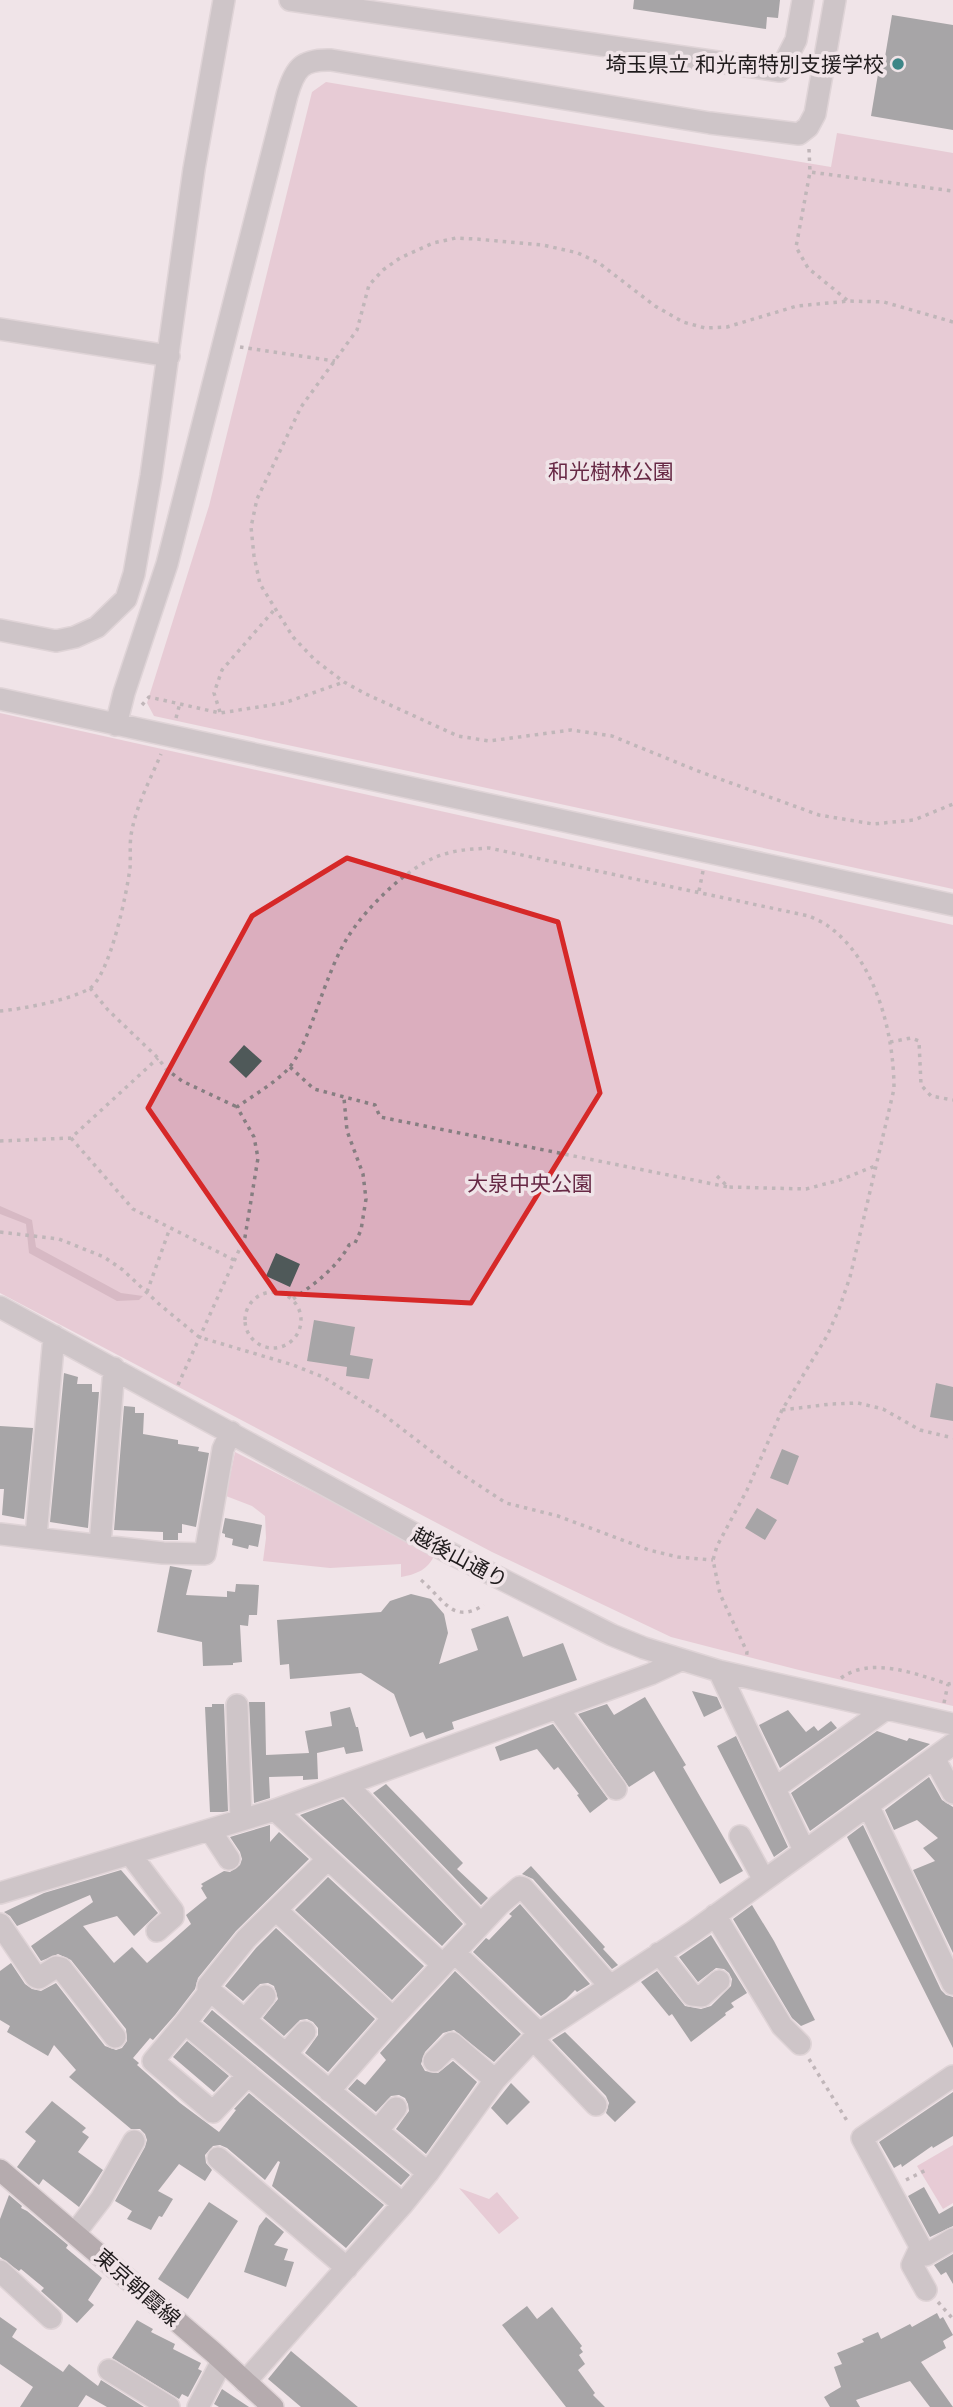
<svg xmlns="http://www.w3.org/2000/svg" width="953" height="2407" font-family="'Open Sans','Noto Sans JP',sans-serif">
	<rect width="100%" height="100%" fill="#f0e4e8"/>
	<path fill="#dbaebe" d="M326,82L831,167L837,133L953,153V889L154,716L147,703L209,506L312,92Z
		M0,713L953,925V1706L799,1670L671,1637L492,1552L0,1293Z
		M235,1452L435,1554C428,1570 417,1574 401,1577V1564L330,1568L263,1561L266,1538L265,1516L252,1506L226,1496Z
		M953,2145V2203L943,2209L917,2166Z
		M459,2188L489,2199L497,2192L519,2218L499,2234Z"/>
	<path fill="#b88699" d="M0,1206L32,1220L36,1247L121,1293L143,1296L139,1300L117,1301L29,1253L26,1224L0,1214Z"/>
	<path fill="#4f5959" d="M634,0H780L778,18L767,17L766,29L633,9Z
		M892,15L953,25V130L871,116L879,68L883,69Z
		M244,1045L262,1061L246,1078L229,1062Z
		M276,1253L300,1264L290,1287L266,1276Z
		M314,1320L355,1327L350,1355L373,1359L369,1379L346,1376L347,1367L307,1361Z
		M64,1373L78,1377L77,1384H92V1392H99L88,1528L50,1522Z
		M936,1383L953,1387V1421L930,1417Z
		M124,1406L135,1407V1413H144L143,1434L178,1440V1444L199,1447L198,1451L209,1453L196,1527L182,1524V1533H178V1540H163V1532L114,1530Z
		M0,1426L33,1428L24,1519L2,1515L4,1489H0Z
		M782,1449L799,1456L788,1485L770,1478Z
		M757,1508L777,1520L765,1540L745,1528Z
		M225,1518L262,1525L258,1547L249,1545L248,1549L232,1545L233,1539L225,1537V1534L222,1533Z
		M170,1566L192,1570L186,1595L227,1597V1591L235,1592L236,1584L259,1585L257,1615H249L248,1626L240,1625L242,1662L233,1663V1665L203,1666L202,1642L157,1632Z
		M411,1594L431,1599L444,1614L448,1633L439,1664L478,1650L471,1629L508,1616L523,1657L563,1643L577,1680L452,1722L454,1729L426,1739L423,1732L410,1737L394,1694L361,1673L290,1679L289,1664L280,1665L277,1620L381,1612L390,1601Z
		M692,1691L717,1697L722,1708L704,1717Z
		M645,1697L686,1765L683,1767L743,1871L720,1884L654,1771L629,1787L578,1714L607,1704L614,1715Z
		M249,1702H265L266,1755L309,1753L305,1731L332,1726L330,1712L350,1707L356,1727H358L363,1751L346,1754L344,1747L317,1753L318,1779L303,1780V1776L269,1777L270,1798L254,1803Z
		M212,1704H224L228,1811L223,1812H210L205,1707H212Z
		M788,1710L806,1732L814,1726L818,1731L831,1721L837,1728L780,1768L759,1725Z
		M553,1724L608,1799L590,1813L577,1795L579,1794L558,1767L554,1770L537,1749L500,1761L495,1747Z
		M877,1731L907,1741L909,1738L930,1744L810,1831L791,1793Z
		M736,1736L788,1847L774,1857L717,1746Z
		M929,1777L942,1800L953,1807V1953L913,1870L935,1861L923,1848L938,1838L917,1820L894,1830L885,1810Z
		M386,1784L463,1863L457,1869L488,1898L481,1905L373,1793Z
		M343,1799L463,1924L442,1946L300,1815Z
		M270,1825V1842L279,1832L309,1859L236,1931L198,1978L195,1989L175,2015L153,2040L150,2038L133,2058L139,2063L137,2065L180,2103L219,2132L236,2110L234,2109L249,2093L384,2205L346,2248L272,2186L280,2162L278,2161L265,2180L227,2148L220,2145L213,2146L205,2155L206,2163L212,2170L205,2181L179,2164L158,2191L173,2199L162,2217L159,2216L151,2230L127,2219L132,2211L115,2201L145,2147L147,2140L145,2134L140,2129H131L69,2077L76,2070L54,2045L48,2056L7,2032L10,2026L0,2020V1971L11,1963L25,1984L32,1989L41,1991L56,1983L105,2046L116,2050L122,2048L127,2041L126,2029L71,1960L58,1954L41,1961L31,1946L93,1902L90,1895L17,1926L10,1916L4,1912L44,1893L121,1870L158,1913L134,1936L117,1916L83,1926L114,1963L132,1947L147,1963L191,1924L186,1915L207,1898L201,1888L203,1886L201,1884L224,1871L230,1872L240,1865L242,1859L240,1852L230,1837Z
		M863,1825L941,1990L946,1995L953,1997V2048L847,1837Z
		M531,1866L605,1947L603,1949L618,1965L612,1969L533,1879L522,1874Z
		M328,1877L424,1966L392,2000L295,1910Z
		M520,1904L590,1984L577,1992L575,1990L566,1999L541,2016L473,1952L486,1938L489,1940L512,1916L509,1914Z
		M752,1905L774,1941L815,2020L801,2026L792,2018L733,1919Z
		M276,1928L375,2019L328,2072L305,2053L318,2035V2028L313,2022L307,2019L300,2020L284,2036L263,2018L278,1999L274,1986L268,1983L260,1984L243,2001L225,1986L256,1948Z
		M711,1935L747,1993L731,2003L734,2007L725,2013L726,2015L691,2042L672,2014L669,2016L641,1982L657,1971L685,2006L701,2009L711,2006L731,1986L732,1979L729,1973L724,1969L716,1968L698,1982L679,1957Z
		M455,1971L521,2034L494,2062L454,2030L443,2033L425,2052L421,2064L425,2071L438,2073L453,2061L477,2082L426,2154L396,2129L409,2111L408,2104L405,2098L399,2095L391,2096L376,2112L348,2089L357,2079L365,2085L386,2060L380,2053Z
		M212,2010L410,2175L401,2185L203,2021Z
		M565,2032L636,2102L615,2122L606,2113L609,2103L606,2096L552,2040Z
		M187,2041L229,2076L214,2092L173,2057Z
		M511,2083L530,2102L507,2125L491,2108Z
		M953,2092V2136L933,2148L932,2146L902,2167L901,2164L894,2168L879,2142Z
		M52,2101L86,2128L82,2132L89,2137L78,2152L103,2170L79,2207L43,2179L39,2185L17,2167L36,2141L25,2132Z
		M924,2187L939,2214L953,2206V2226L930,2237L908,2196Z
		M9,2195L22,2206L21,2208L27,2211L68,2245L66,2248L102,2278L88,2300L94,2305L77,2323L41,2291L44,2288L21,2269L19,2271L0,2257V2219Z
		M209,2202L238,2221L188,2299L158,2279Z
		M266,2217L284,2232L274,2245L288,2249L284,2260L294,2262L286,2287L244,2272L259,2226Z
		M953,2254V2284L946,2272L941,2275L934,2265Z
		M527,2306L537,2319L552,2307L582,2346L580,2348L583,2352L579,2355L585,2364L578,2370L595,2393L593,2395L605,2407H566L502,2325Z
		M937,2313L940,2319L943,2317L953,2335L943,2341L946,2348L921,2362L953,2407H930L910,2381L856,2400L860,2407H830L824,2397L841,2387L834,2367L842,2364L837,2353L864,2342L862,2339L878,2332L881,2339L910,2324L912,2327Z
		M0,2317L17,2329L12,2337L63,2372L69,2364L98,2386L101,2380L144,2407H107L86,2395L78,2407H20L33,2387L0,2364Z
		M137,2320L153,2329L151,2332L175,2344L173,2349L201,2363L198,2369L202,2371L188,2397L182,2394L179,2399L112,2358Z
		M291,2351L358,2407H301L268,2379Z
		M222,2389L249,2407H219L214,2404Z"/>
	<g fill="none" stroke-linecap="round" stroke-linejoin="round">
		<g stroke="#cac0c3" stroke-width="24">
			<path id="minor" d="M290,0L780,71L796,40L803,0
				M0,329L169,356
				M0,630L56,641L75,637L97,627L126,599L134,574L151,476L194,169L224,0
				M0,699L953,905
				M116,725L124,693L167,564L287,95C295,68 302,59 331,60L710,123L799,134L808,127L815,114L835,0
				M0,1307L446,1551L612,1635L644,1648L719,1671L953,1724
				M0,1534L163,1553L205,1554L223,1449L231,1432
				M36,1536L54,1336
				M100,1545L114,1368
				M719,1671L804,1850
				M237,1705L241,1820
				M558,1709L616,1789
				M934,1758L953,1793
				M347,1785L481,1924
				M775,1788L886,1709
				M868,1805L953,1984
				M275,1810L443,1965
				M210,1830L229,1859
				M740,1836L764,1880
				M130,1854L173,1911V1917L157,1931
				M328,1859L246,1939L208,1986V1989L428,2173
				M0,1893L275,1810L651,1674L681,1660
				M276,1910L393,2018
				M715,1915L782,2026L800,2044
				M0,1924L36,1977L39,1978L56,1967L61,1968L115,2037
				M455,1953L539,2033
				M659,1953L692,1995L702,1996L719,1981
				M245,2020L265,1996
				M185,2023L210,1991
				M533,2039L596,2105
				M286,2054L305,2032
				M434,2061L452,2043L495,2080
				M248,2075L213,2112L153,2061L185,2023L403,2204
				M329,2091L393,2018L499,1905L520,1887L523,1888L609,1985
				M378,2130L396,2108
				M218,2158L347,2268
				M75,2233L101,2199L134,2141
				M918,2253L926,2255L953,2239
				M0,2271L51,2318
				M926,2290L912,2265L919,2250V2244L862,2138L953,2076
				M109,2370L169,2407
				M245,2382L403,2204L428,2173L495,2080L539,2033L694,1931L953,1744
				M198,2407L222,2361"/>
		</g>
		<g stroke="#cac0c3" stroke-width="24">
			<path id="major" d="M0,2170L213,2352L273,2407"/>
		</g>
		<path stroke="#867e81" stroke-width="3.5" stroke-dasharray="3.5 5" stroke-linecap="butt" d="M809,149L810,172
			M847,300L808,268L796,247L810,172L953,191
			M953,322L884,302L849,301L797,306L727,327L705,328L683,322L655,306L599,263L578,253L543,245L476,239L456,238L433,243L400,258L383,270L369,285L357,330L301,407L257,499L251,527L254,556L260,584L293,637L315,660L344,682L366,694L458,736L489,741L571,730L612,736L698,771L819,815L873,824L914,820L953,804
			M240,347L335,361
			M142,705L149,697L220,713L284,703L344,682
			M220,712L214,693L222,670L275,609
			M176,718L180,703
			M699,891L703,871
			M90,988L108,1010L158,1058L166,1069L182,1081L237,1107
			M0,1011C23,1009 69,1000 89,989C110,976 127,892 130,868C131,855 129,842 132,830C137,804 151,778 161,754
			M890,1042L911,1038L919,1041L921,1085L931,1096L953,1100
			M290,1067L314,1089L375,1105L380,1117L728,1187
			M71,1138L133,1209L234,1260
			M0,1141L71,1138L158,1058
			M717,1176L728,1187L806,1189L840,1180L875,1166
			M0,1232L59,1239L104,1257L123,1270L159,1304L199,1337L293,1365L323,1377L384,1415L457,1471L506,1503L558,1516L649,1550L678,1557L713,1560
			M245 1320a28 28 0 1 1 56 0a28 28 0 1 1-56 0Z
			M147,1292L170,1228
			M293,1299C313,1285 337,1268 349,1245L355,1243L361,1230L366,1199L363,1174L347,1131L344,1098
			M178,1385L245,1237L258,1158L254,1137L237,1107C254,1095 275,1083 289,1068C305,1049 318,1003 328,979C333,966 339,952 346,940C363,911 405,869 436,857C453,850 471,849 489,848L809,916C815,919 823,922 828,926C876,960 894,1034 894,1089L850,1277L839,1309L827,1336L782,1410L747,1490L717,1546L713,1560L720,1594L747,1652L746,1659
			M782,1410L831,1404L858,1403L883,1409L920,1430L953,1438
			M421,1580C444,1599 452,1625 484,1605
			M841,1678C871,1656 916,1674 948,1684L953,1683
			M944,1703L948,1684
			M809,2059L849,2124
			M906,2180L926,2170
			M938,2302L953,2319"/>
		<use href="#minor" stroke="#a5a0a2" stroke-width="21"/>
		<use href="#major" stroke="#6e6668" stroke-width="21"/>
	</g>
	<path d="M0 0H953V2407H0ZM347,858L558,922L600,1093L471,1303L276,1293L148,1108L252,916Z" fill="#f0e4e8" fill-opacity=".55" fill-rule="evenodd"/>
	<path fill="none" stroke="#d62828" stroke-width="5" stroke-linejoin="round" d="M347,858L558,922L600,1093L471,1303L276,1293L148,1108L252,916Z"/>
	<circle fill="#3d8687" stroke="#f0e4e8" stroke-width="2.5" cx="898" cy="64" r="7"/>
	<g text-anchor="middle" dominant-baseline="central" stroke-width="7" stroke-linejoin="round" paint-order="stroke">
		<g font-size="21" fill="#1f1b1c" stroke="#f0e4e8" text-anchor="end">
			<text x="884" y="64">埼玉県立 和光南特別支援学校</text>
		</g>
		<g font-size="21" fill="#672945" stroke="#f0e4e8">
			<text x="611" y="471">和光樹林公園</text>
			<text x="530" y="1183">大泉中央公園</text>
		</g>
		<g font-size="21" fill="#1f1b1c" stroke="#f0e4e8">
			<text transform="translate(460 1557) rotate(28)">越後山通り</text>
			<text transform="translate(138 2287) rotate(41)">東京朝霞線</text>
		</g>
	</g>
</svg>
